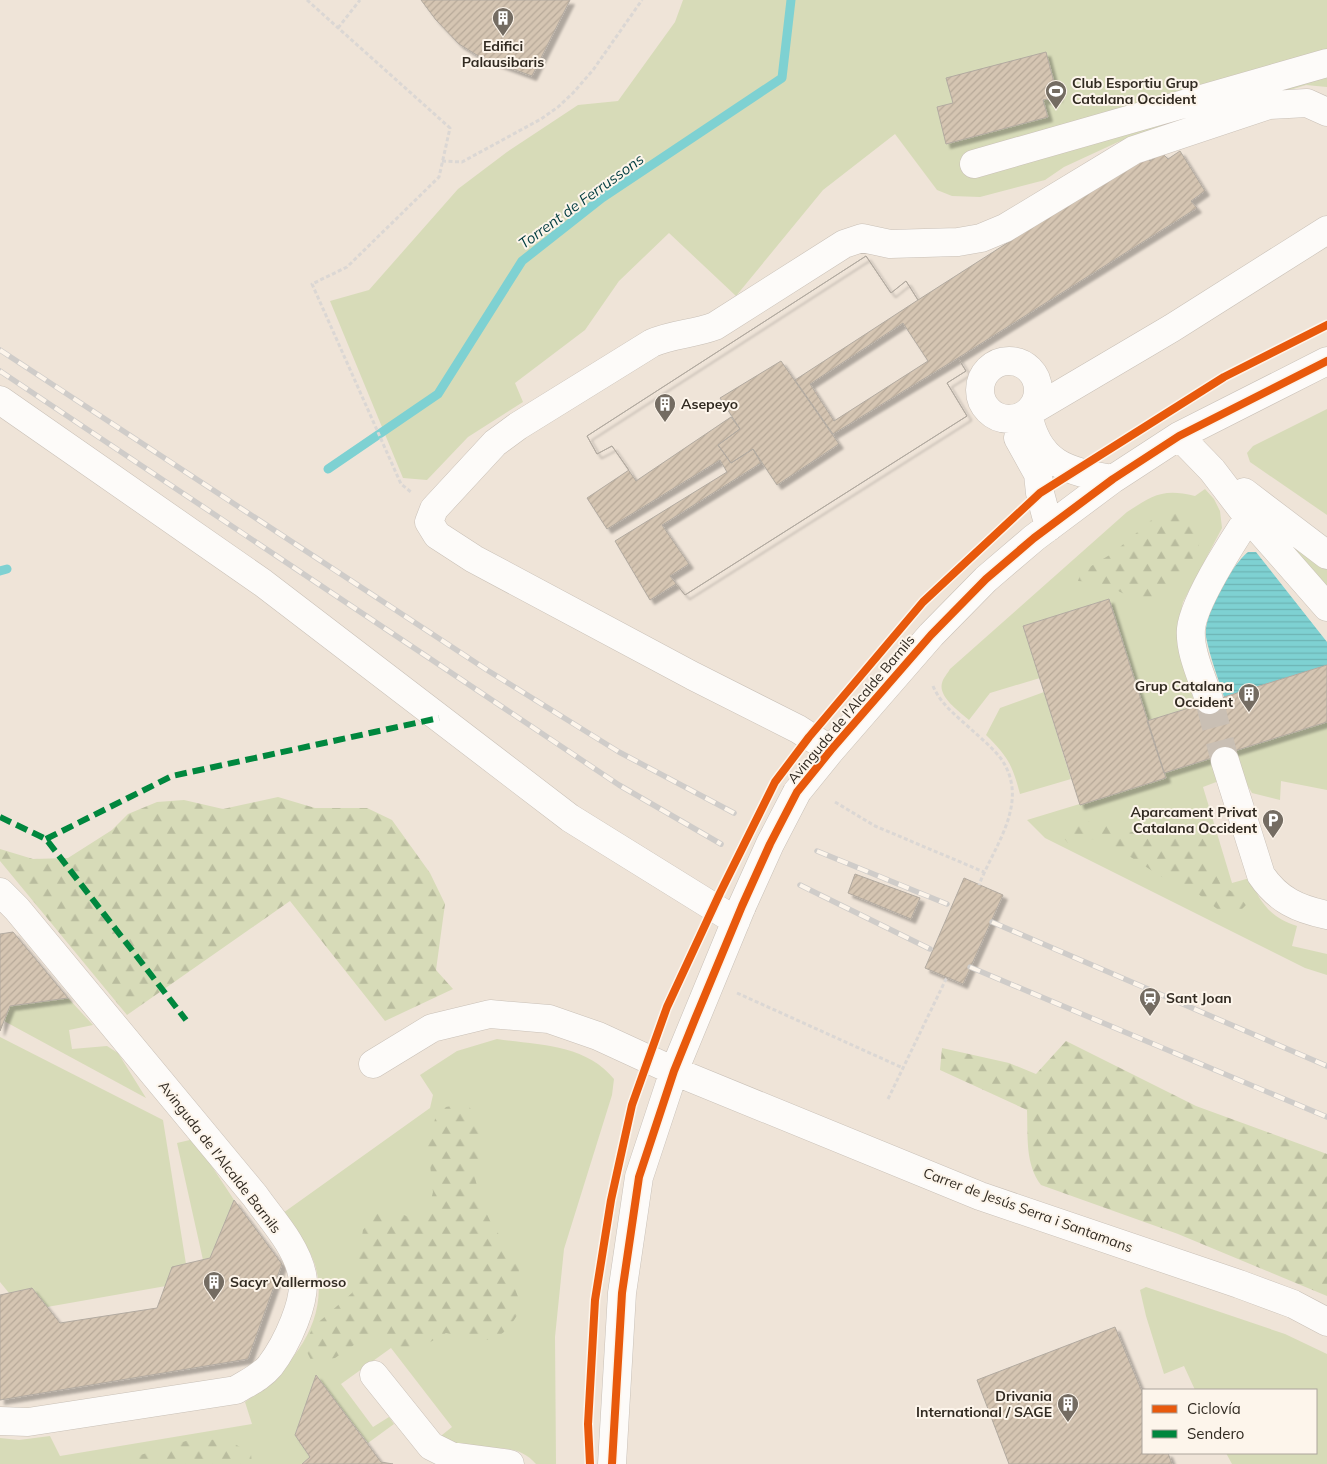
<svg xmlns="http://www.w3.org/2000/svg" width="1327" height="1464" font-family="Mulish,sans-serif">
	<defs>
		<pattern id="forest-firs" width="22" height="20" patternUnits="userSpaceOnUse" patternTransform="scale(1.25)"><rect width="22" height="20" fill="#d7dbb8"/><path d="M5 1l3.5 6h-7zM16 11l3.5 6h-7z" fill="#b9bc9e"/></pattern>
		<pattern id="water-rules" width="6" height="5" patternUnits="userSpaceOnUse" patternTransform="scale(1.25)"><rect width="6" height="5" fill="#7ed1d2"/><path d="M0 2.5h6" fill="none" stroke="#6db4b4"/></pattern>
		<pattern id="building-hatch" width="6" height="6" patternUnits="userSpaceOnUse" patternTransform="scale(1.25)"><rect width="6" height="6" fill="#d5c5b2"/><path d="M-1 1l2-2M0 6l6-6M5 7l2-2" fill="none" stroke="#b7a999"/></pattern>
		<filter id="shadow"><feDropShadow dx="4.5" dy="4.5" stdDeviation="1" flood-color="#0004"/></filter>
	</defs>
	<rect width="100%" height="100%" fill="#efe4d8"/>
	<path fill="#d7dbb8" d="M683,0H1327V87L1306,85L1118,142L1064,167L1045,180L980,197L952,196L937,190L895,134L823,190L736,296L669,233L619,281L585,330L515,383L523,402L468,437L427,480L403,478L330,301L369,290L458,189L507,152L578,105L618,101L675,22Z
		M1327,409V515L1250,462L1247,453L1253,446Z
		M1205,489L1214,499L1220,511L1222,528L1183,602L1178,624L1179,643L1195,706L1147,721L1109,599L1023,626L1040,678L990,693L969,720C960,712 938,697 942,683C943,678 948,673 950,669L1127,512C1153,495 1163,488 1195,496Z
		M1293,536L1327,565V590L1285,547Z
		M1044,692L1071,779L1020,794C1012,764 1008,757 986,735L1000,708Z
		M1327,722V790L1281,781L1280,800L1252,793L1240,773L1203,787L1232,883L1250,878C1260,903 1270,917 1297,926L1292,946L1327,954V975L1305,968L1045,838L1027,820L1165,778L1164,773Z
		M68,998L93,1025L69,1030L72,1049L107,1046L118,1053L146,1098L4,1021L10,1006Z
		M0,1037L163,1120L186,1264L166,1286L47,1307L32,1288L9,1293L0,1282Z
		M497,1039C538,1045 586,1044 614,1079L612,1095L564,1249L555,1337L556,1464H536C515,1439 485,1452 458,1449C451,1448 443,1442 437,1439L452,1427L391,1348L341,1384L373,1427L389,1417L394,1424L368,1443L316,1376L295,1435L310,1457L302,1464H0V1438L19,1440L50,1436L60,1456L252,1424L245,1402C288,1372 332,1321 315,1265C311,1249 293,1228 283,1213L430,1108L433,1095L420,1075L457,1051Z
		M194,1139L234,1200L210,1258L203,1260L177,1143Z
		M1146,1287L1285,1334L1327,1354V1464H1232L1226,1453H1316V1390H1195L1184,1366L1164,1374L1146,1316L1140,1290Z"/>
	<path fill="url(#forest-firs)" d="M1178,511C1187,516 1198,524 1200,536C1202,551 1171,598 1156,601C1139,606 1120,590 1105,585C1097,582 1087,582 1078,581L1081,572L1113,553L1155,517Z
		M278,797L315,808H367L392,820L430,873L445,904L436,970L453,989L385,1021L290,901L127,1015L0,861V849L33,859L68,858L112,830L128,814L157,802L184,800L223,809Z
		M1086,821L1153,837L1177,823L1199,826L1209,846L1211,863L1221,885L1239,896L1246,905L1237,914L1221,912L1197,893L1165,879L1129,856L1113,851L1093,839L1068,843L1058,831Z
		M1066,1041L1196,1106L1327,1154V1296L1178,1234L1041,1185C1025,1164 1028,1136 1027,1110L940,1070L942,1048L1009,1063L1036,1074Z
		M467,1103L476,1118L481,1144L475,1178L481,1202L493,1227L512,1251L520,1267L515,1289L522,1307C499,1348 487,1343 446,1333L413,1352L370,1334L335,1358L312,1362L304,1346L313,1327L352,1293L363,1230L378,1211L400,1213L415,1220L428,1211L433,1192L428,1146L435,1119L446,1107Z
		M227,1439L251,1454L252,1464H111L186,1441Z"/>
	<path fill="url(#water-rules)" d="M1248,552H1256L1327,642V665L1224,697C1218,678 1210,657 1206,637C1203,614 1231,566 1248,552Z"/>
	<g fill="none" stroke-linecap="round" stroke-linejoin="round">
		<path stroke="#7ed1d2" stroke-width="9" d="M328,469L438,394L522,261L602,198L782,78L791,0
			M0,571L7,569"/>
	</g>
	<path fill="url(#building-hatch)" stroke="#b2aaa0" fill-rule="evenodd" filter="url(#shadow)" d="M421,0H570L532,76L480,57L459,44L436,20Z
		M1046,52L1058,97L1043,100L1048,117L946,144L937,107L953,103L946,78Z
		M1180,151L1205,191L1191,201L1197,208L958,358L966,371L947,383L967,416L685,595L676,584L650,600L615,541L727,472L720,460L607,529L587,498L629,470L612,446L597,454L587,436L866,256L891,293L906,281L918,300L1145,155L1150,161L1162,153L1168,159ZM903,323L928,361L834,421L810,384Z
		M866,256L891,293L906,281L918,300L795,380L833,434L958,358L966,371L947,383L967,416L685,595L670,576L689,564L662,525L761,463L753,449L731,463L718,445L740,429L731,417L636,481L612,446L597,454L587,436Z
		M781,361L839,444L777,485L753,449L731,463L718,445L740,429L720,398Z
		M1109,599L1166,778L1080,805L1023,626Z
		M1327,665V722L1164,773L1147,721Z
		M855,874L920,898L911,919L848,893Z
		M964,878L1003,895L963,984L925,968Z
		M13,932L68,998L10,1006L0,1031V934Z
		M234,1200L282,1264L248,1359L0,1400V1295L32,1288L60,1323L157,1308L172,1267L210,1258Z
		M1115,1327L1143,1394V1453H1168L1172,1464H1009L977,1380Z
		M316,1375L381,1462L393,1464H302L310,1457L295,1435Z"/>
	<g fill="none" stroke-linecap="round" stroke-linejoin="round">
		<path stroke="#c9bfb4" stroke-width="28" stroke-dasharray="28 14" stroke-linecap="butt" d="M1209,700L1225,761"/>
		<g stroke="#c9c0b7" stroke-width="29">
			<path id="minor" d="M974,164L1327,63
				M980 390a29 29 0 1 1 58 0a29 29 0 1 1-58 0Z
				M0,400L263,583L570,818L736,921
				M1179,436L1212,470L1248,517L1327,607
				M1018,438L1038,474L1040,493L1049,527
				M1113,479C1067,472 1037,463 1028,413L1172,328L1327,230
				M1244,492L1327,555
				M1209,700C1203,679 1189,652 1191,629C1194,599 1240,530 1258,503
				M831,750L798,729L693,676L474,559L437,535L429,522L434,509L495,443L518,426L652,343C672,334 694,334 715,326L844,244L862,238L890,244L958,242L981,238L1005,228L1134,150L1269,105L1307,103L1327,112
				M1225,761L1261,875C1278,900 1298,909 1327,915
				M797,792L831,750L931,635L986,579L1034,538L1113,479L1179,436L1327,361
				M0,892L17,909L255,1196C271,1219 296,1245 302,1274C308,1300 286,1345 270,1366C261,1377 247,1383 236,1390L28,1422L0,1421
				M373,1064L432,1028L490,1014L549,1019L598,1036L674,1071L980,1196L1239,1284L1293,1304L1327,1322
				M374,1375L431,1446L451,1456L510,1464
				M612,1464L622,1293L639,1177L674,1071L742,906"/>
		</g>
		<path stroke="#dbd7d4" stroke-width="3" stroke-dasharray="4 2.5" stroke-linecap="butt" d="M307,0L450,128L439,177L347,267L312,284L401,484L411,492
			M338,28L360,0
			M442,161L462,162L541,119L558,107L573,93L593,70L642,0
			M933,686C941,705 958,717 973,731C983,740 994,749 1002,760C1030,803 994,846 979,885
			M835,802L875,826L984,872
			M737,993L903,1068
			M888,1099L947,977"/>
		<use href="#minor" stroke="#fdfbf9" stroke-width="28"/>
		<g stroke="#cfccc9" stroke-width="5.5">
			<path id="rail" d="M0,350L487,670L619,752L734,813
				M0,371L619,785L721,844
				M817,851L947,904
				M800,885L930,949
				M992,922L1327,1066
				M970,967L1327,1117"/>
		</g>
		<use href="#rail" stroke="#fdf5eb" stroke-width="4" stroke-dasharray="11" stroke-linecap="butt"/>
		<g stroke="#c9c0b7" stroke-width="29" stroke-linecap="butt">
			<path id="minor-bridge" d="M742,906L770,844L797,792"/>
		</g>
		<use href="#minor-bridge" stroke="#fdfbf9" stroke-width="28"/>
		<path stroke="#00873e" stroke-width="6" stroke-dasharray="12 6" stroke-linecap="butt" d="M0,817L46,839L186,1020
			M46,839L172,776L439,718"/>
		<g stroke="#fdf5eb" stroke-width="11">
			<path id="cycleway" d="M590,1464L588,1424L595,1300L611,1200L632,1105L667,1007L720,893L775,782L809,737L923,602L1040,493L1224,377L1327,325
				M612,1464L622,1293L639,1177L674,1071L695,1019L742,906L770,844L797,792L831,750L931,635L986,579L1034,538L1113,479L1179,436L1327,361"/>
		</g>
		<use href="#cycleway" stroke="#e8590c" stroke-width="8"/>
	</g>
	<defs>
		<g id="building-pin" transform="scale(1.125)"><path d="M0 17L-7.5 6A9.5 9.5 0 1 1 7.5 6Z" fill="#746c62" stroke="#fdf5eb"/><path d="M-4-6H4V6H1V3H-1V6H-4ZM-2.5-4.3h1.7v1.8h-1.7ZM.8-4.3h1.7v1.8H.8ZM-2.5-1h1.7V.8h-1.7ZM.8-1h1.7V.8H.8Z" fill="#fff"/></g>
		<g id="stadium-pin" transform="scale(1.125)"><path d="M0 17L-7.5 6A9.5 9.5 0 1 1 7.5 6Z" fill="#746c62" stroke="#fdf5eb"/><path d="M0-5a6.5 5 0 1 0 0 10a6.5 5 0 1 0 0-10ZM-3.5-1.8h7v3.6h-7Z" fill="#fff"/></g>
		<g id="parking-pin" transform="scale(1.125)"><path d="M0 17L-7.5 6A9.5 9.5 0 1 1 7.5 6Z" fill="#746c62" stroke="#fdf5eb"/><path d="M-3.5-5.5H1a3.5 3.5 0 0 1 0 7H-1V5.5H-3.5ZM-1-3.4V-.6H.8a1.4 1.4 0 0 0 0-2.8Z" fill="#fff"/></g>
		<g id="station-pin" transform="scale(1.125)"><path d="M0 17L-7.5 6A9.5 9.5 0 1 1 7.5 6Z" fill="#746c62" stroke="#fdf5eb"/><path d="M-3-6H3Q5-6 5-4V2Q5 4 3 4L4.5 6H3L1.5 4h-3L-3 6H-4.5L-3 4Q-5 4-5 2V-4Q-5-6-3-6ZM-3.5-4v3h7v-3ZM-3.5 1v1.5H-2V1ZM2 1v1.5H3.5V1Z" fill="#fff"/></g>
	</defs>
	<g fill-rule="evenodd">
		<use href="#building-pin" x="503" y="18"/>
		<use href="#stadium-pin" x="1056" y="91"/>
		<use href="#building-pin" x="665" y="404"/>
		<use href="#building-pin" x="1249" y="694"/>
		<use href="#parking-pin" x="1273" y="820"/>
		<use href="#station-pin" x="1150" y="998"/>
		<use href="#building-pin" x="214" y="1282"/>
		<use href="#building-pin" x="1068" y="1404"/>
	</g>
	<g text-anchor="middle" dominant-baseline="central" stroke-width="4" stroke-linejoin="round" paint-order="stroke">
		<g font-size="14" font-weight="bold" fill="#322b22" stroke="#fdf5eb" text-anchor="start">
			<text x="503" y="46" text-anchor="middle">Edifici<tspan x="503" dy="16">Palausibaris</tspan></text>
			<text x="1072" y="83">Club Esportiu Grup<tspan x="1072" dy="16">Catalana Occident</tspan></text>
			<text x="681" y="404">Asepeyo</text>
			<text x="1233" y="686" text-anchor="end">Grup Catalana<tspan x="1233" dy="16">Occident</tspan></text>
			<text x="1257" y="812" text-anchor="end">Aparcament Privat<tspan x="1257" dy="16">Catalana Occident</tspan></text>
			<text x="1166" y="998">Sant Joan</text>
			<text x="230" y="1282">Sacyr Vallermoso</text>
			<text x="1052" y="1396" text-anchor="end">Drivania<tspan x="1052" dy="16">International / SAGE</tspan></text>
		</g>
		<g font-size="14" fill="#322b22" stroke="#fdf5eb">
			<text transform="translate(851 709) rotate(-50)">Avinguda de l'Alcalde Barnils</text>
			<text transform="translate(220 1157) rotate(52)">Avinguda de l'Alcalde Barnils</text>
			<text transform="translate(1028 1210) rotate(20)">Carrer de Jesús Serra i Santamans</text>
		</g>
		<g font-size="15" font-style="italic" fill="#013d40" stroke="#fdf5eb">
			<text transform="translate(581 201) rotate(-36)">Torrent de Ferrussons</text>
		</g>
	</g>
	<rect x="1142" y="1389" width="175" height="65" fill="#fdf5eb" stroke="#aca49b"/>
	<rect x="1152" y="1405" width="25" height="8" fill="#e8590c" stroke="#aca49b"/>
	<text x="1187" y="1414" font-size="15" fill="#322b22">Ciclovía</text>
	<rect x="1152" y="1430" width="25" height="8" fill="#00873e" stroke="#aca49b"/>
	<text x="1187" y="1439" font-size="15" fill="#322b22">Sendero</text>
</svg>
